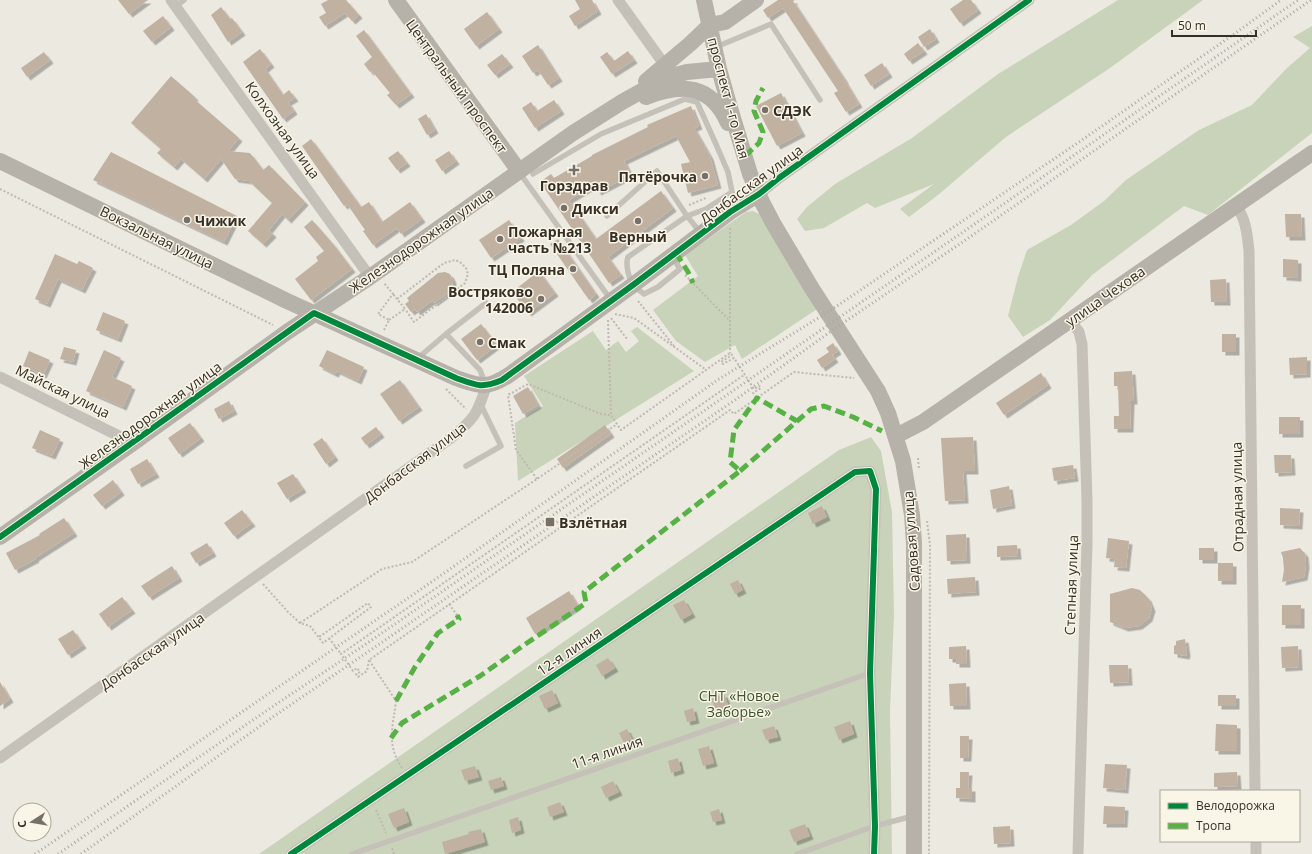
<svg xmlns="http://www.w3.org/2000/svg" width="1312" height="854" font-family="'Open Sans',sans-serif">
	<defs>
		<filter id="shadow"><feDropShadow dx="3.5" dy="3.5" stdDeviation="0" flood-color="#0004"/></filter>
	</defs>
	<rect width="100%" height="100%" fill="#ece9e0"/>
	<path fill="#c9d3ba" d="M1118,0H1203L1110,68L1006,137L938,195L909,217L900,209L934,184L875,208L867,203L824,228L805,231L797,219L807,207L835,184L912,138L998,74Z
		M1312,26V133L1208,215L1184,206L1092,275L1050,320L1023,337L1008,316L1018,277L1027,250L1071,225L1104,201L1126,180L1199,130L1252,105L1286,69L1310,48L1293,37Z
		M753,211L761,215L820,307L742,359L735,345L705,362L676,341L653,310L698,276L685,255L746,212Z
		M637,327L694,371L518,481L515,423L543,406L524,376L593,331L606,350L618,341L626,352L639,341L631,331Z
		M871,437L881,451L892,512L894,616L890,710L892,854H259L839,450Z"/>
	<path fill="#c0b1a1" filter="url(#shadow)" d="M118,0H148L129,14Z
		M328,0H346L359,15L352,21L345,13L325,26L319,17L326,13L321,4Z
		M575,0H592L598,11L575,26L569,16L580,9Z
		M778,0H795L793,1L845,80V81L859,104L846,112L834,93L838,91L783,8L768,18L763,10Z
		M963,0H971L978,10L960,23L950,9Z
		M221,7L230,19L232,18L242,32L228,42L211,15Z
		M487,12L499,29L476,46L464,29Z
		M163,16L171,27L152,42L143,31Z
		M930,29L936,39L924,47L918,37Z
		M364,30L411,94L396,105L387,95L390,93L372,71L370,72L364,64L372,57L356,36Z
		M918,43L924,51L909,61L904,54Z
		M538,45L559,78L548,85L538,70L533,73L522,56Z
		M260,49L271,64L265,69L283,95L289,90L295,98L288,102L294,111L283,119L243,62Z
		M628,51L634,60L612,74L600,57L607,52L614,61Z
		M44,52L50,60L27,77L21,68Z
		M502,54L510,64L495,75L487,65Z
		M882,63L889,74L871,86L864,75Z
		M171,76L195,97L194,99L239,138L228,151L250,153L263,170L269,165L305,202L288,220L282,214L269,230L273,234L263,244L248,231L272,203L249,181L235,179L221,159L204,179L181,159L174,167L157,153L161,149L131,123Z
		M781,93L802,133L777,146L756,106Z
		M554,100L561,111L535,128L522,108L531,102L537,111Z
		M691,106L699,126L694,128L710,156L718,185L688,193L681,164L690,162L676,136L624,161L631,175L598,192L594,185L569,200L596,239L661,191L673,208L608,257L621,275L609,283L540,182L551,174L554,178L592,156V155L648,127L647,125Z
		M426,114L435,130L427,135L418,119Z
		M311,139L361,207L369,202L382,222L410,202L422,219L401,234L397,228L373,245L363,231L365,230L347,204L344,206L302,146Z
		M398,151L407,163L397,170L388,158Z
		M449,151L456,161L442,171L435,160Z
		M111,152L237,216L224,242L93,180Z
		M1285,214H1301L1302,237H1286Z
		M312,220L333,244L352,269L311,300L295,279L318,261L316,257L324,251L304,227Z
		M509,220L521,238L491,258L479,240Z
		M558,239L596,294L589,300L550,244Z
		M55,254L77,264L79,261L93,268L82,290L58,279L47,304L35,299Z
		M1283,259L1298,260V278L1283,277Z
		M539,271L555,293L528,313L512,292Z
		M445,272L450,274L453,280L452,286L448,290L449,292L434,303L433,300L417,312L415,309L411,312L405,304L409,301L407,298L438,273Z
		M1226,279L1227,302H1211L1210,280Z
		M103,312L125,321L118,339L96,330Z
		M481,324L497,345L477,360L461,339Z
		M1222,334H1236V352H1222Z
		M833,343L838,351L832,355L835,359L822,368L817,360L829,352L826,348Z
		M64,347L76,350L73,362L60,359Z
		M104,350L121,358L112,377L132,386L123,407L86,391Z
		M327,350L364,367L358,381L337,371L335,374L319,366Z
		M29,351L50,360L43,375L23,366Z
		M1307,357V374L1290,375L1289,358Z
		M1132,371L1134,401H1131L1130,429H1114V416H1119L1118,386H1114V372Z
		M1041,373L1048,385L1004,415L996,403Z
		M400,380L419,407L399,421L380,394Z
		M528,387L538,405L523,414L513,396Z
		M229,401L234,411L219,419L214,409Z
		M1279,417H1300V434H1279Z
		M190,423L201,438L179,454L168,438Z
		M605,425L611,434L563,468L557,459Z
		M376,427L381,434L366,445L361,438Z
		M40,430L60,439L52,456L32,448Z
		M973,437L975,471H963L965,500L945,501L941,438Z
		M322,438L335,457L326,464L313,444Z
		M1274,455H1291L1292,472L1275,473Z
		M147,459L156,474L138,484L130,469Z
		M1073,465L1075,478L1054,481L1052,468Z
		M293,474L303,489L287,499L277,483Z
		M113,480L121,492L102,506L93,495Z
		M1009,486L1012,505L993,509L990,490Z
		M822,506L827,517L813,524L808,513Z
		M1280,508L1300,509L1299,526L1280,525Z
		M242,510L252,523L234,536L224,523Z
		M64,518L74,533L35,558L36,559L15,570L6,553L40,535L39,534Z
		M966,534L967,560L947,561L946,535Z
		M1108,538L1129,541L1126,568L1114,567L1115,559L1106,558Z
		M207,543L213,553L196,563L190,553Z
		M1017,545L1018,556L997,557V546Z
		M1199,548H1214V560H1199Z
		M1300,548L1305,554L1306,565L1304,577L1282,582L1284,570L1283,558L1281,552Z
		M1218,563H1233V581H1218Z
		M172,566L179,578L149,597L141,586Z
		M975,577L976,592L948,594L947,579Z
		M738,580L743,590L735,594L730,584Z
		M1132,588L1140,590L1148,598L1152,608L1149,618L1139,626L1125,628L1110,622V594Z
		M569,591L578,606L535,634L526,618Z
		M122,597L132,610L108,627L99,614Z
		M684,600L692,614L681,620L673,605Z
		M1282,605H1301V625H1282Z
		M73,630L83,645L68,655L58,639Z
		M1185,639L1187,653L1186,656L1174,654V646L1176,645V641Z
		M966,646L967,664H956V659H949V647Z
		M1298,646L1299,667L1282,668L1281,647Z
		M608,658L615,668L602,676L596,665Z
		M1109,665H1128L1129,682L1110,683Z
		M0,682L10,699L0,706Z
		M966,683L967,706H950L949,684Z
		M552,690L558,703L545,709L539,696Z
		M724,694L730,710L717,714L711,698Z
		M1218,695H1236V706H1218Z
		M693,708L696,720L687,722L684,711Z
		M850,721L854,734L839,740L834,727Z
		M1216,724L1237,725V751H1215Z
		M774,726L778,737L766,740L762,730Z
		M627,729L632,739L624,743L619,733Z
		M960,736H969L968,758H960Z
		M709,746L714,763L703,766L698,749Z
		M678,758L681,770L671,773L668,761Z
		M1105,764L1127,765L1125,790L1103,788Z
		M475,766L479,777L465,781L461,770Z
		M960,772H969L968,788H972V799L956,798V788H960Z
		M1237,772L1238,786L1214,787V773Z
		M501,777L504,786L491,790L488,781Z
		M613,781L619,792L606,798L601,787Z
		M560,802L564,812L550,817L547,807Z
		M1104,806L1125,807L1124,824H1103Z
		M404,808L409,822L394,828L388,814Z
		M719,809L722,820L713,822L710,812Z
		M518,817L521,830L512,833L509,820Z
		M805,824L810,836L794,842L789,830Z
		M1010,826L1011,843L994,844L993,827Z
		M481,829L485,842L445,854L442,842L469,834L468,832Z"/>
	<g fill="none" stroke-linecap="round" stroke-linejoin="round">
		<path stroke="#beb9b1" stroke-width="2" stroke-dasharray="2 2" stroke-linecap="butt" d="M0,189L273,325
			M689,205L706,198
			M730,228V353
			M685,275L729,320
			M397,299L444,263L455,260L460,262L466,268L468,274L465,283L414,322L405,309
			M638,301L674,346
			M615,314L634,318L705,369
			M611,318L627,339
			M389,320L405,309L393,294
			M608,320L611,415L621,430L730,353L732,355L721,362L723,364L734,358L754,389L759,386L761,388L753,393L757,398
			M384,330L389,320L378,314L393,294L384,283
			M446,389L466,409
			M918,458L919,470
			M537,479L516,450L508,395L528,384L601,414L611,415
			M927,521L930,545L929,854
			M263,584L288,612L300,623L310,626L323,643L371,607L368,603L319,637
			M449,604L457,615
			M300,623L382,569L412,562L537,479L617,424
			M329,638L341,654
			M369,660L367,671L358,677L356,674L360,672L357,668L353,671L341,654L744,375
			M402,768C386,744 393,727 396,701L369,660L730,410L734,414L794,372L854,378
			M376,810L386,833
			M392,848L394,854"/>
		<path stroke="#c5c1b9" stroke-width="5.5" d="M176,6L184,0
			M716,47L771,24L820,100
			M519,172L611,300
			M533,174L601,134L685,99L697,102L715,142L728,172L732,192L739,205
			M607,216L657,171L687,216L700,232
			M672,256L680,269L658,287L644,294C641,291 636,289 633,286C629,279 625,264 628,257L687,216L706,209L732,192
			M446,334L480,370L485,383
			M418,358L446,334L486,303
			M466,466L501,446L481,405
			M352,854L870,673
			M797,854L875,826L913,816"/>
		<path stroke="#c5c1b9" stroke-width="11" d="M171,0L370,277
			M618,0L669,71
			M759,194L779,178L1029,0
			M1236,205C1246,220 1247,232 1249,251L1255,791
			M1070,320L1079,332L1082,344L1087,500V542L1078,854
			M0,377L133,443
			M0,758L451,438C473,420 478,414 486,386
			M1256,841V854
			M291,854L855,472L870,471L876,489L870,673L875,826L874,854"/>
		<path stroke="#b6b1a9" stroke-width="16" d="M396,0L519,171
			M704,0L719,69L730,108L750,174L762,202L773,223L811,287L878,391L888,413L903,461L912,515L914,543V854
			M710,25L725,22L756,0
			M646,81L690,44L710,25
			M646,97C682,83 711,84 728,123
			M0,161L287,301L456,378C480,386 486,390 509,375L633,285L730,212L759,194
			M896,436L923,422L1312,153
			M0,537L133,443L287,332L370,277L573,133L622,102L665,78L687,72L719,69"/>
		<path stroke="#ada9a3" stroke-width="3" stroke-dasharray="1 3" stroke-linecap="butt" d="M35,854L443,574L719,379L828,312L1082,140L1237,32L1281,0
			M58,854L269,709L366,644L1021,192L1298,0
			M81,854L270,719L735,400L837,327L967,239L1311,0"/>
		<path stroke="#56b245" stroke-width="5" stroke-dasharray="10 5" stroke-linecap="butt" d="M745,156L759,143L763,132L754,111L756,101L763,88
			M676,253L688,272L693,283
			M740,471L811,409L824,406L853,417L882,431
			M396,701L415,667L438,633L459,619L457,615
			M391,738L402,723L480,676L527,643L586,603L584,592L740,471L730,462L734,430L757,398L797,421"/>
		<g stroke="#f9f5e7" stroke-width="8">
			<path id="cycleway" d="M0,537L314,313L456,378C475,385 482,389 502,380L633,285L730,212L759,194L779,178L1029,0
				M291,854L855,472L870,471L876,489L870,673L875,826L874,854"/>
		</g>
		<use href="#cycleway" stroke="#00873e" stroke-width="6"/>
	</g>
	<g fill="#767068" stroke="#f9f5e7" stroke-width="1.5">
		<circle cx="765" cy="110" r="4"/>
		<path d="M572 164h4v4h4v4h-4v4h-4v-4h-4v-4h4z"/>
		<circle cx="705" cy="176" r="4"/>
		<circle cx="564" cy="208" r="4"/>
		<circle cx="187" cy="220" r="4"/>
		<circle cx="638" cy="221" r="4"/>
		<circle cx="500" cy="239" r="4"/>
		<circle cx="573" cy="269" r="4"/>
		<circle cx="541" cy="299" r="4"/>
		<circle cx="480" cy="342" r="4"/>
		<rect x="545" y="517" width="10" height="10" rx="2"/>
	</g>
	<g text-anchor="middle" dominant-baseline="central" stroke-width="3" stroke-linejoin="round" paint-order="stroke">
		<g font-size="14" fill="#362f27" stroke="#f9f5e7">
			<text transform="translate(457 86) rotate(54)">Центральный проспект</text>
			<text transform="translate(729 98) rotate(75)">проспект 1-го Мая</text>
			<text transform="translate(283 130) rotate(54)">Колхозная улица</text>
			<text transform="translate(751 184) rotate(-36)">Донбасская улица</text>
			<text transform="translate(157 237) rotate(26)">Вокзальная улица</text>
			<text transform="translate(421 240) rotate(-35)">Железнодорожная улица</text>
			<text transform="translate(1105 296) rotate(-35)">улица Чехова</text>
			<text transform="translate(63 391) rotate(26)">Майская улица</text>
			<text transform="translate(150 415) rotate(-36)">Железнодорожная улица</text>
			<text transform="translate(415 462) rotate(-37)">Донбасская улица</text>
			<text transform="translate(1237 497) rotate(-91)">Отрадная улица</text>
			<text transform="translate(911 541) rotate(-94)">Садовая улица</text>
			<text transform="translate(1071 585) rotate(-88)">Степная улица</text>
			<text transform="translate(152 651) rotate(-35)">Донбасская улица</text>
			<text transform="translate(569 651) rotate(-34)">12-я линия</text>
			<text transform="translate(607 752) rotate(-19)">11-я линия</text>
		</g>
		<g font-size="14" font-weight="bold" fill="#362f27" stroke="#f9f5e7" text-anchor="start">
			<text x="773" y="110">СДЭК</text>
			<text x="697" y="176" text-anchor="end">Пятёрочка</text>
			<text x="574" y="185" text-anchor="middle">Горздрав</text>
			<text x="572" y="208">Дикси</text>
			<text x="195" y="220">Чижик</text>
			<text x="508" y="231">Пожарная<tspan x="508" dy="16">часть №213</tspan></text>
			<text x="638" y="236" text-anchor="middle">Верный</text>
			<text x="565" y="269" text-anchor="end">ТЦ Поляна</text>
			<text x="533" y="291" text-anchor="end">Востряково<tspan x="533" dy="16">142006</tspan></text>
			<text x="488" y="342">Смак</text>
			<text x="559" y="522">Взлётная</text>
		</g>
		<g font-size="14" fill="#3c552a" stroke="#f9f5e7">
			<text x="739" y="695">СНТ «Новое<tspan x="739" dy="16">Заборье»</tspan></text>
		</g>
	</g>
	<rect x="1160" y="790" width="140" height="52" fill="#f9f5e7" stroke="#aba69a"/>
	<rect x="1168" y="803" width="20" height="6" fill="#00873e" stroke="#aba69a"/>
	<text x="1196" y="810" font-size="12" fill="#362f27">Велодорожка</text>
	<rect x="1168" y="823" width="20" height="6" fill="#56b245" stroke="#aba69a"/>
	<text x="1196" y="830" font-size="12" fill="#362f27">Тропа</text>
	<g transform="translate(32 822) rotate(258)"><circle r="19" fill="#f9f5e7" stroke="#aba69a"/>
	<path d="M0-3L7 15L0 10L-7 15Z" fill="#767068"/>
	<text y="-6" font-size="11" font-weight="bold" text-anchor="middle" fill="#362f27">С</text>
	</g>
	<path d="M1172 30v6h84v-6" fill="none" stroke="#362f27" stroke-width="2"/>
	<text x="1178" y="30" font-size="12" fill="#362f27" stroke="#f9f5e7" stroke-width="3" paint-order="stroke">50 m</text>
</svg>
